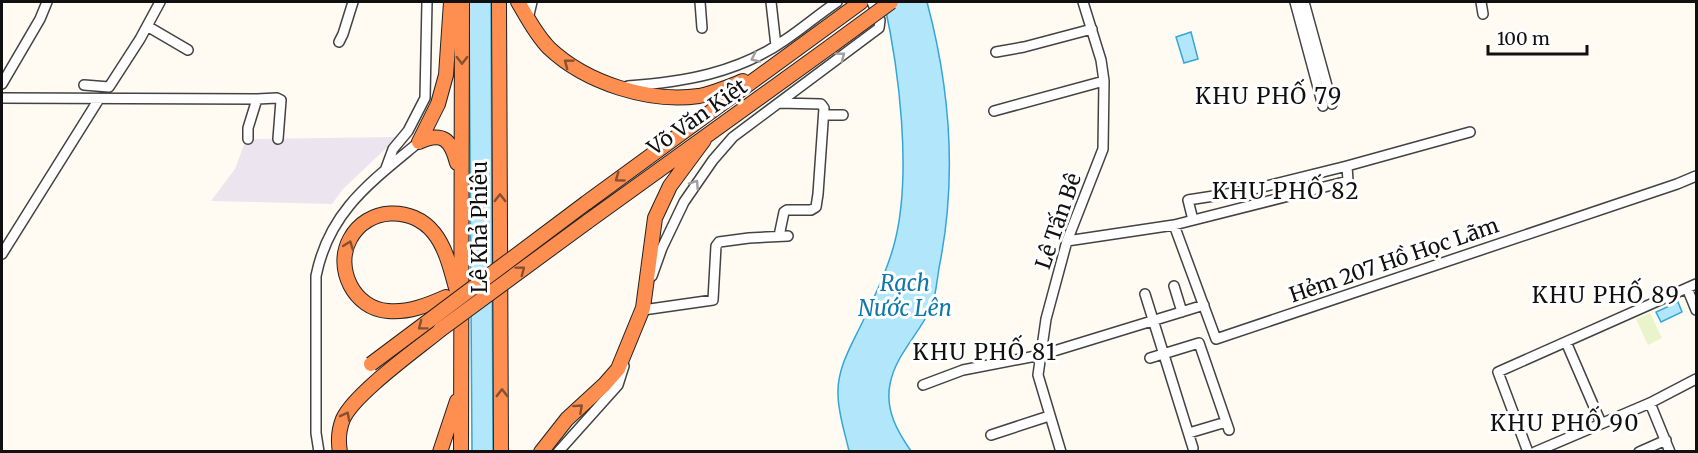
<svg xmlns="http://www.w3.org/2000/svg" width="1698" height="453" font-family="Merriweather,serif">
	<rect width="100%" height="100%" fill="#fffbf2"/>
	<path fill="#ece4ee" d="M398,137L343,189L332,204L211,201L235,169L246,139Z"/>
	<path fill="#e9f4ca" d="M1650,313L1662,338L1648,345L1636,319Z"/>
	<path fill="#b2e7fb" stroke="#34a6d7" stroke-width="1.5" d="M469,2H491L493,451H472Z
		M884,2H927C950,88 957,180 939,268C937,280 936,296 931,308C919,334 895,356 890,384C885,410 897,431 911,451H849C845,433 838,413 838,394C837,368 852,344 863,321C875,295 888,269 895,241C912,173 899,69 884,2Z
		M1191,32L1198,59L1184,63L1176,37Z
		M1678,302L1682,312L1661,322L1656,312Z"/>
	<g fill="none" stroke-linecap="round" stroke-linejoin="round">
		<g stroke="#434343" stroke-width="12">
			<path id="minor" d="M700,2L702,28
				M771,2L776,46
				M1295,2L1323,106
				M1304,2L1332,104
				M1481,2L1483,14
				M528,19L532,2
				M147,26L188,50
				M339,42L343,34L353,2
				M996,52L1024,47L1092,29
				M2,84L40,19L47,2
				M84,85L109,87L140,39L160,2
				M628,86C684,82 738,73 785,40C803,28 819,14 837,2
				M2,98L257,99L248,128V139
				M257,99L277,98L281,100L278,139
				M779,103L821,104L824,108L818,194L816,207L811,210H787L784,212L779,236
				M994,111L1104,81
				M824,115H843
				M386,168L393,149L408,131L425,98L427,2
				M1193,220L1188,200L1246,191L1347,166
				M1174,225L1216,339L1677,184L1696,176
				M1067,241L1174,225L1348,181L1347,166L1470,132
				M2,254L99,99
				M652,276L662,248L684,202L713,160L733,137L879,28L880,20L872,2
				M1174,286L1182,312
				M1687,288L1696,310
				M1145,294L1193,448
				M643,310L713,300L716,246L719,242L749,238L788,236
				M1566,342L1601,423
				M1150,358L1199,343L1229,430
				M923,385L963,370L1041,355L1204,305
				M1650,403L1670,452
				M1189,433L1226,422
				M991,435L1049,416
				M319,452L316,433V276C329,211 371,182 419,142
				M558,452L618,385L624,366
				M1061,452L1038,375L1046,319L1067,241L1103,149L1104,81L1101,60L1083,2
				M1528,452L1498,372L1696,284
				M1535,452L1650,403L1696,379
				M1639,452L1666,440"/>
		</g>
		<g stroke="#212121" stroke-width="16">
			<path id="highway" d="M499,2L501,452
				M518,2C527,17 536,35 549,48C586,83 649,103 699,96C714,93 728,87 743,81
				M419,142L438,104L446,75L451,2
				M419,142C443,131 451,140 457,163
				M586,203L861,2
				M587,222L831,46
				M446,297C428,305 408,313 388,311C354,309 334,268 350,239C367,207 412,205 434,233C446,248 451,270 456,288
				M340,452C338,441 339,429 343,419C354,394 417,349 440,330
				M440,452L457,401
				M461,452L462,2
				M541,452L567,419L604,385L618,369L643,308L655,218L670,186L704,140"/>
		</g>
		<use href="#minor" stroke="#fff" stroke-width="9"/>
		<use href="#highway" stroke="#fe8f51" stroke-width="14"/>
		<g stroke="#212121" stroke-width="16" stroke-linecap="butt">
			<path id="highway-bridge" d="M831,46L891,2
				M440,330L587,222
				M371,364L586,203"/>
		</g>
		<use href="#highway-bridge" stroke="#fe8f51" stroke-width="14"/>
	</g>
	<defs><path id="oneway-chevron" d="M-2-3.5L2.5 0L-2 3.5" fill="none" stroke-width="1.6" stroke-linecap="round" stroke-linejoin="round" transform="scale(1.5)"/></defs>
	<g stroke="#9f9f9f">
		<use href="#oneway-chevron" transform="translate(841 56) rotate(-37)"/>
		<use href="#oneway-chevron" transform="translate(755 58) rotate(155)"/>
		<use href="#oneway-chevron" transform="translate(695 184) rotate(-56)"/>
	</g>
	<g stroke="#875030">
		<use href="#oneway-chevron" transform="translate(462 60) rotate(90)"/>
		<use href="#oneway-chevron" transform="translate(568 63) rotate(-143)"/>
		<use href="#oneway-chevron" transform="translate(619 178) rotate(144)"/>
		<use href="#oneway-chevron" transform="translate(500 198) rotate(-90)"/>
		<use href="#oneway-chevron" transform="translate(349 245) rotate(-69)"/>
		<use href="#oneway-chevron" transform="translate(521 270) rotate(-37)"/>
		<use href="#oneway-chevron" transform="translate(422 326) rotate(143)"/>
		<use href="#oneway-chevron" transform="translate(502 393) rotate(-90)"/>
		<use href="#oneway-chevron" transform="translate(579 408) rotate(-42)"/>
		<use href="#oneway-chevron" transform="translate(346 416) rotate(-62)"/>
	</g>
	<g text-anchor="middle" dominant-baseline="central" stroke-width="6" stroke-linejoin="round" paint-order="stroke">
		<g font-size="21" fill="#101010" stroke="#fff">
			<text transform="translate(697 117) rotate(-35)">Võ Văn Kiệt</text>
			<text transform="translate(1058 221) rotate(-71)">Lê Tấn Bê</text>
			<text transform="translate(479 227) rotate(-90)">Lê Khả Phiêu</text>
			<text transform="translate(1394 260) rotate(-19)">Hẻm 207 Hồ Học Lãm</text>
		</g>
		<g font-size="22" letter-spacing="1.5" fill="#101010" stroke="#fff">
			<text x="1269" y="96">KHU PHỐ 79</text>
			<text x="1286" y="191">KHU PHỐ 82</text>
			<text x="1606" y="295">KHU PHỐ 89</text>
			<text x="985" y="352">KHU PHỐ 81</text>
			<text x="1565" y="423">KHU PHỐ 90</text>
		</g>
		<g font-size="22" font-style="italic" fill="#0e77ac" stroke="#fff">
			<text x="905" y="283">Rạch<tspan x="905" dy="25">Nước Lên</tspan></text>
		</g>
	</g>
	<rect width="1698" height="453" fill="none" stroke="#101010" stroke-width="6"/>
	<path d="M1488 45v9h99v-9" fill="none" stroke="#101010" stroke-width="3"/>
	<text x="1497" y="45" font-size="18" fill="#101010" stroke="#ffffff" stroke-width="4.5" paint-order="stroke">100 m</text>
</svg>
